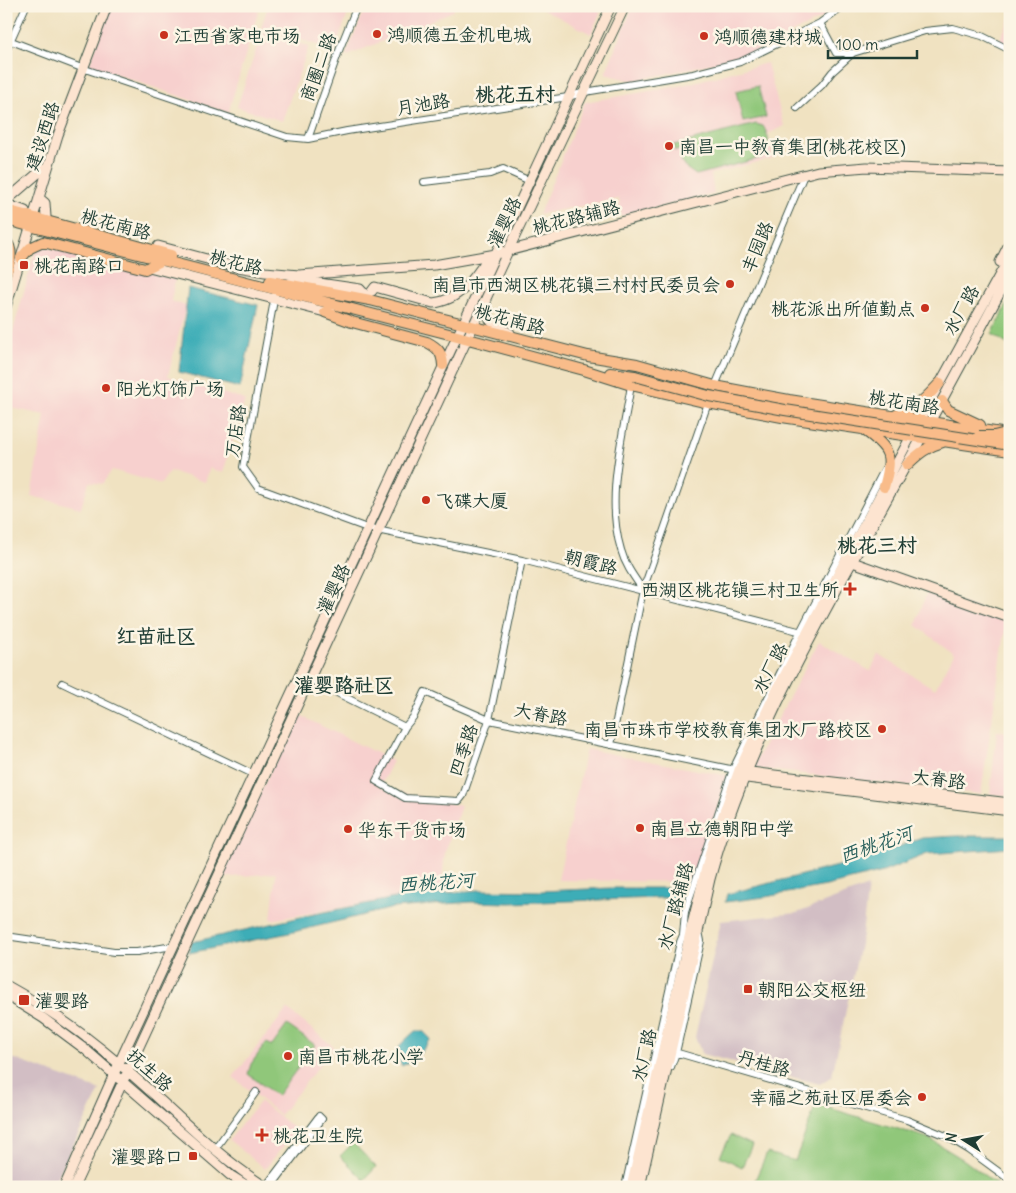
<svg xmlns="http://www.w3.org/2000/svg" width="1016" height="1193" font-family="Delius,'LXGW WenKai TC',sans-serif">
	<rect width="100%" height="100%" fill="#fcf5e5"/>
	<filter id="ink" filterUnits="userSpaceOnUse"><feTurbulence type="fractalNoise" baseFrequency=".02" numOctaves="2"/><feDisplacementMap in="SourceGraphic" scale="10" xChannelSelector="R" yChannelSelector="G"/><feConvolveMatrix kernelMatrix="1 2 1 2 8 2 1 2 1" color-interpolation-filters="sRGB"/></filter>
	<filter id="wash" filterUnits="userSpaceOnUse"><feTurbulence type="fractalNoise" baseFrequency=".0096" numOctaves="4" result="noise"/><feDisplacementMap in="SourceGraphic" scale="20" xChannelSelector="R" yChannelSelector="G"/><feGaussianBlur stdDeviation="1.12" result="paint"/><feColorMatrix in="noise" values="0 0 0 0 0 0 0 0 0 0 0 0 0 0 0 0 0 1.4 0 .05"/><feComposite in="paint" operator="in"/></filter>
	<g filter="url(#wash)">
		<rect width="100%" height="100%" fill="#f0e2c1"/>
		<path fill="#f7d0ce" d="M111,6H260L228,113L89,65Z
			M268,6H351L334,50L261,28Z
			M366,6H455L453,11L345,57Z
			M544,6H603L591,34L543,9Z
			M633,6H836L828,15L746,56L633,81L605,74Z
			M1010,19V47L999,41Z
			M262,32L309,46L282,121L237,107Z
			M767,63L784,126L768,134L773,158L711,174L714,194L621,216L619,199L539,214L585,102L679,86Z
			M37,245L175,279L171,301L186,306L168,376L245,400L223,473L210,468L205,482L170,471L161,484L112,470L102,484L89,482L81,508L31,496L45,415L6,407V356Z
			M927,591L1007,618L981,794L752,768L819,641L870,671L879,655L935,689L954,654L916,625Z
			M297,714L393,761L380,787L461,806L445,852L441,890L271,920L276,873L220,878Z
			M997,731L1010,732V796L990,794Z
			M586,749L729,776L692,882L558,880Z
			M287,1009L334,1047L280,1115L233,1077Z
			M260,1101L296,1130L265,1169L229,1140Z"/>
		<path fill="#d2bec4" d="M868,886L862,935L832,1076L820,1084L702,1054L695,1037L721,921L797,913Z
			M6,1056L100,1090L53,1187H6Z"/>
		<path fill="#90c77a" stroke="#588257" d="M758,86L766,117L743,122L736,91Z
			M756,124L763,126C770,137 771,150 760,158L696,175L686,168L681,161L683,149L675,151L674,145Z
			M1010,299V346L992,334Z
			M287,1025L315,1045L277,1096L248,1074L251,1064L266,1043L272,1046Z
			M816,1104L928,1138L964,1160L1000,1187H752L767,1153L795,1161Z
			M731,1135L752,1145L742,1167L720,1156Z
			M353,1143L376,1167L364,1180L340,1156Z"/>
		<path fill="#3cadb7" stroke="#2e7576" d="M188,288L258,305L240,388L179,372Z
			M957,836H1010V848L927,854L883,872L826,886L765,897L725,902L727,894L865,859L922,838Z
			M611,888H688L687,897L510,903L471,902L393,908L289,933L189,953L192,942L310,915L400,897L479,890L541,891Z
			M415,1031H423L431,1039L418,1056L402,1066L396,1053L401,1044Z"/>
	</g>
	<g filter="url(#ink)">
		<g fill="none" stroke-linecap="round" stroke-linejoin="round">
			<g stroke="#3e5649" stroke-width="8">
				<path id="street" d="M820,23L836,53H853
					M6,39L79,67L287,137L308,139L347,131L568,97L585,92L693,74L740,62L820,23L843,6
					M6,51L26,6
					M797,108L822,85L832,72L853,53L925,31L953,28L982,36L1010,50
					M308,139L340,48L357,6
					M424,182L490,174L503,169L530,181
					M275,295L243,467L258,488L367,528L522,560L810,634
					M631,385C623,437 605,497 621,550C625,565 634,577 643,590
					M715,386L804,175
					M309,679L405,727L414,716L425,692L489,720L735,770
					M62,683L253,774
					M405,727L376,781L405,798L459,801L463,796L489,720L522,560
					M611,745L643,590L708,403
					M6,936L114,952H137L173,946
					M671,1051L907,1120L946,1136L969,1150L1010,1180
					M671,1067L676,1053L701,941L699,931
					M215,1149L256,1092
					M266,1186L319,1116L322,1119L271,1187
					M625,1187L680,942L683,935L685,912L733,769L800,632L885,468"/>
			</g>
			<g stroke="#3e5649" stroke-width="11">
				<path id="secondary" d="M39,198L45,203L46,217
					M6,201L44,168
					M6,204L25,211
					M158,246L233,266L265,272L299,275L434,265L496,254L818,171L867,167L1010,172
					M1000,262L1010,242
					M149,267L325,312L331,311
					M292,279L360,289L370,300
					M372,291L375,287L433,303C460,301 476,276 490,255
					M486,301C486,322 492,324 510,333
					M6,307L58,135L107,6
					M847,560L1004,616
					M742,771L1010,803
					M739,777L1010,811
					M6,985C46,1007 83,1033 118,1063C168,1104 211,1153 266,1187
					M6,995L43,1018L86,1050L230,1175L249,1187
					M64,1187L119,1063L611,6
					M74,1187L508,251L625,6
					M631,1187L692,924L711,848L739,770L775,693L911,436L1010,256
					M640,1187L710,879C744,754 809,639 872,526C919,443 965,359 1010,274"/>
			</g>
			<g stroke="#3e5649" stroke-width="12">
				<path id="primary" d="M6,210L171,255
					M6,220L457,336L584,370L631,385L708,403L782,417L1010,451
					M6,241C14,251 10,263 6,274
					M21,258L30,248L43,242L145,269L163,260
					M270,281L370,300L588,356L637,364L715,386L789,400L1001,433
					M325,312L352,322L427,342C438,348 442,352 443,365
					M610,373L635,376
					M942,401L948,410L980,425
					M896,415C918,408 925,399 940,383
					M864,430C891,449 893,456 884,487
					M907,465C918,454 928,446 943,442"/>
			</g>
			<use href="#street" stroke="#fff" stroke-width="6"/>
			<use href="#secondary" stroke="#fde4d0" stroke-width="9"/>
			<use href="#primary" stroke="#f9bc8a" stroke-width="10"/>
			<g stroke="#3e5649" stroke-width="12" stroke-linecap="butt">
				<path id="primary-bridge" d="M635,376L709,396L785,410L1010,445
					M979,436H994L1010,432"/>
			</g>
			<use href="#primary-bridge" stroke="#f9bc8a" stroke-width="10"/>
		</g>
	</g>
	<g fill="#c8321e" stroke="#fcf5e5" stroke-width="2">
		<circle cx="377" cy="34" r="5"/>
		<circle cx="164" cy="35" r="5"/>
		<circle cx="704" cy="36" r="5"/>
		<circle cx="669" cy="146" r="5"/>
		<rect x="19" y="260" width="10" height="10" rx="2.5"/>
		<circle cx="730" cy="284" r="5"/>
		<circle cx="925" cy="308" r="5"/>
		<circle cx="106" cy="388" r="5"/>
		<circle cx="426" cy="500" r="5"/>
		<path d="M847.5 581.5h5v5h5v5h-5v5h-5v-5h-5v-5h5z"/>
		<circle cx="882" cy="729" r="5"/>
		<circle cx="640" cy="828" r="5"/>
		<circle cx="348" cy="829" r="5"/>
		<rect x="743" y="984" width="10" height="10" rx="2.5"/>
		<rect x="18" y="994" width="12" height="12" rx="2.5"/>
		<circle cx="288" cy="1056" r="5"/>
		<circle cx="922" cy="1097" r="5"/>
		<path d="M259.5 1127.5h5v5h5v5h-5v5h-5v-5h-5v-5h5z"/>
		<rect x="188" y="1151" width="10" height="10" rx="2.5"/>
	</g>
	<g text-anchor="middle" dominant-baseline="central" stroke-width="5" stroke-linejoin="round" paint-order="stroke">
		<g font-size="18" fill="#1f3d34" stroke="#fcf5e5" text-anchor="start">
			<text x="387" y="34">鸿顺德五金机电城</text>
			<text x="174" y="35">江西省家电市场</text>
			<text x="714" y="36">鸿顺德建材城</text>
			<text x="679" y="146">南昌一中教育集团(桃花校区)</text>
			<text x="34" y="265">桃花南路口</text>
			<text x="720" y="284" text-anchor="end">南昌市西湖区桃花镇三村村民委员会</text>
			<text x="915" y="308" text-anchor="end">桃花派出所值勤点</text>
			<text x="116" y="388">阳光灯饰广场</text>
			<text x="436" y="500">飞碟大厦</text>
			<text x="839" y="589" text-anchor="end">西湖区桃花镇三村卫生所</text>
			<text x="872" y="729" text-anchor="end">南昌市珠市学校教育集团水厂路校区</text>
			<text x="650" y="828">南昌立德朝阳中学</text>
			<text x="358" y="829">华东干货市场</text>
			<text x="758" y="989">朝阳公交枢纽</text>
			<text x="35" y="1000">灌婴路</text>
			<text x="298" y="1056">南昌市桃花小学</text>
			<text x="912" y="1097" text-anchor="end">幸福之苑社区居委会</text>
			<text x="273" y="1135">桃花卫生院</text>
			<text x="183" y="1156" text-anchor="end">灌婴路口</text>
		</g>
		<g font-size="18" fill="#1f3d34" stroke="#fcf5e5">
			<text transform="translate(318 67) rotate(-70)">商圈二路</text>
			<text transform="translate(423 104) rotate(-9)">月池路</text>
			<text transform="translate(42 136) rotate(-72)">建设西路</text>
			<text transform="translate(576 217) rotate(-14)">桃花路辅路</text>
			<text transform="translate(504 222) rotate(-64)">灌婴路</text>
			<text transform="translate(116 224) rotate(15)">桃花南路</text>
			<text transform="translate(757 247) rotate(-67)">丰园路</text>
			<text transform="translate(236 262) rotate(14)">桃花路</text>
			<text transform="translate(961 310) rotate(-61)">水厂路</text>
			<text transform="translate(510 319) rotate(15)">桃花南路</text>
			<text transform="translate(904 402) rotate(9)">桃花南路</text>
			<text transform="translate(235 431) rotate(-81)">万店路</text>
			<text transform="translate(591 562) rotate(14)">朝霞路</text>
			<text transform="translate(333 589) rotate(-65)">灌婴路</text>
			<text transform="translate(770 668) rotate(-62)">水厂路</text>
			<text transform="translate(541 714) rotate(11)">大脊路</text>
			<text transform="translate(463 750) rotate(-71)">四季路</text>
			<text transform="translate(939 779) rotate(7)">大脊路</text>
			<text transform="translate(675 906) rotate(-75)">水厂路辅路</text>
			<text transform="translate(644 1055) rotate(-77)">水厂路</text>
			<text transform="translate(764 1063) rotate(16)">丹桂路</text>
			<text transform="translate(150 1070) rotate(42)">抚生路</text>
		</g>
		<g font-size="19" font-style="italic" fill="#285f5b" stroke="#fcf5e5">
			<text transform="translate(876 844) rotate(-19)">西桃花河</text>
			<text transform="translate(436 882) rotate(-4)">西桃花河</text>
		</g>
		<g font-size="20" font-weight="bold" fill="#1f3d34" stroke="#fcf5e5">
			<text x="515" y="93">桃花五村</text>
			<text x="877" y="544">桃花三村</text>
			<text x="156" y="635">红苗社区</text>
			<text x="344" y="684">灌婴路社区</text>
		</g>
	</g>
	<rect width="1016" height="1193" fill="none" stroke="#fcf5e5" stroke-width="25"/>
	<g transform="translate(964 1140) rotate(281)" stroke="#fcf5e5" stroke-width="4" paint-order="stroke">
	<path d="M0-4L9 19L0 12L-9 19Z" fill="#1f3d34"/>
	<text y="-8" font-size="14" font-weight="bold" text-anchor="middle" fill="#1f3d34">N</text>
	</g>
	<path d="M828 50v8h89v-8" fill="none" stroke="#1f3d34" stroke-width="2.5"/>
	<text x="836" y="50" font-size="15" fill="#1f3d34" stroke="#fcf5e5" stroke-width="4" paint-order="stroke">100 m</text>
</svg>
